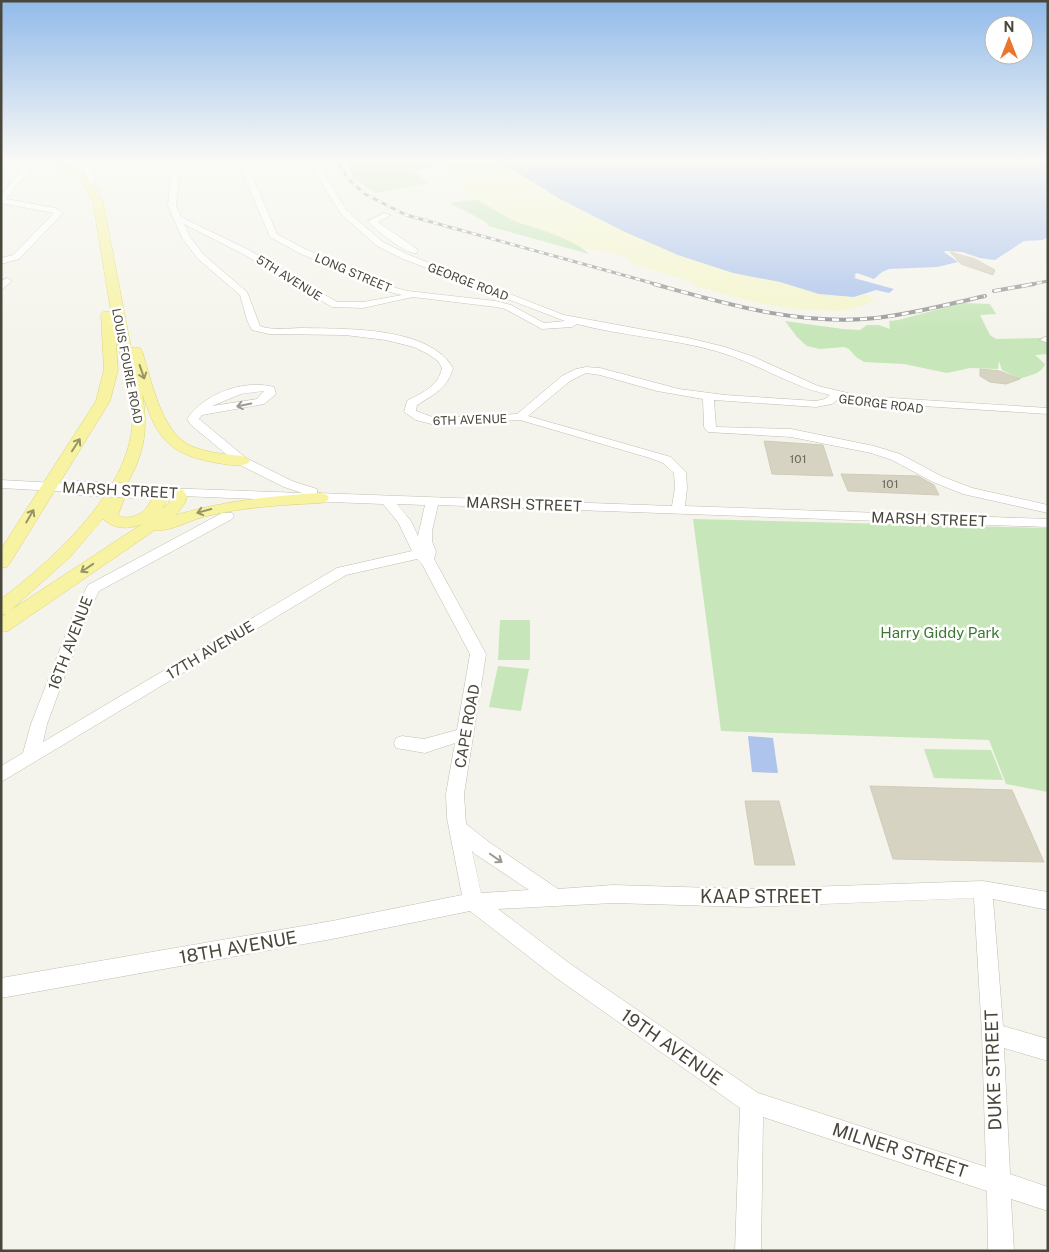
<svg xmlns="http://www.w3.org/2000/svg" width="1049" height="1252" font-family="'Public Sans',sans-serif">
	<rect width="100%" height="100%" fill="#f5f4ec"/>
	<path fill="#c7e6b9" d="M345,159H430L433,163L428,168L413,171L429,183L375,193L352,177Z
		M472,200H478C490,207 502,215 515,221C538,230 571,236 589,254L488,226L486,222L450,203Z
		M962,303L990,304L996,314L980,315L990,335L996,339L1043,338L1048,345V354L1035,355L1045,364C1042,374 1029,375 1020,379L1002,370L999,361L998,369L970,368L947,373L904,364L864,362L856,357L849,349L844,347L820,349L807,346L797,337L785,321L843,329L860,330L867,325H879L890,329L889,321L898,320Z
		M693,519L1048,528V792L1006,784L989,740L721,731Z
		M500,620H530V660H498Z
		M498,666L529,669L521,711L489,707Z
		M924,749L991,750L1003,780L934,778Z"/>
	<path fill="#f4f5cc" d="M443,159H496L560,199L589,213L733,273L780,282L819,294L854,297L868,294L874,302L843,311L805,310L759,303L695,286L693,282L633,264L626,256L583,248L549,231L515,221L478,200H472L459,182L462,181C456,177 448,174 448,164Z"/>
	<path fill="#aec4ec" d="M496,159H1048V237L1043,240L1024,241L995,260L980,258L962,252L945,251L944,252L958,262L937,267L889,269L882,272L874,279L857,273L854,275L856,276L854,278L894,289L889,293L876,290L854,297L819,294L780,282L733,273L678,255L625,232L560,199Z
		M748,736L773,738L778,773L752,772Z"/>
	<path fill="#d6d3c2" stroke="#d0ccb6" d="M950,252L975,259L995,270L993,275L961,264Z
		M980,369L1000,371L1020,379L1006,384L990,382L980,376Z
		M764,441L823,445L833,476L772,474Z
		M841,474L918,476L934,485L939,495L848,491Z
		M870,786L1012,790L1044,862L893,859Z
		M745,801H779L795,865H755Z"/>
	<g fill="none" stroke-linecap="round" stroke-linejoin="round">
		<g stroke="#c0beaf" stroke-width="1">
			<path id="minor" d="M1,159L25,163L30,170L6,199L55,208L63,213L19,259L1,264V258L13,255L54,213L1,203V195L22,170L19,167L1,162Z
				M91,159H99L91,168L95,177L94,184L90,186L86,184L87,177L83,168Z
				M147,159H156L179,178L176,206L181,217L249,250L337,302H363L402,295L390,292L299,253L270,237L237,159H245L277,234L305,249L396,288L408,291L496,301L511,305L544,323L565,321L403,259L377,246L341,214L307,159H315L347,211L383,242L409,255L564,315L688,338L725,347L754,357L818,386L860,396L1048,408V414L860,402L840,398L832,404L816,407L714,400L716,427L791,429L874,446L900,454L941,476L972,488L1048,505V513L963,494L933,482L892,460L871,453L791,437L708,432L704,427L703,399L657,391L600,375L586,373L570,381L528,416L671,457L686,472L687,488L685,506L1048,519V527L438,505L432,531V541L436,552L434,559L486,654L464,794L466,824L489,842L558,889L613,885L749,889L983,881L1048,892V910L993,899L1003,1026L1048,1039V1061L1004,1048L1010,1174L1048,1187V1211L1011,1199L1014,1251H988L987,1191L763,1117L761,1251H735L740,1108L555,977L470,911L332,939L1,998V978L332,921L462,895L447,818L446,794L455,743L425,753L396,748L394,743L396,738L402,736L424,739L457,730L470,654L422,564L417,559L346,575L1,782V766L23,753L31,724L74,613L88,585L222,513H232L234,516L232,519L99,591L88,613L47,724L43,742L337,568L412,551L398,522L383,504L131,494L130,491L136,487L302,493L284,487L238,464L191,425L187,419C204,394 243,379 274,387L276,394L264,404L202,415L199,419L246,458L292,481L317,489V493L672,506L675,488L674,473L663,463L650,458L520,420L435,425L416,420L404,412L407,401C423,392 438,387 442,368L438,361L428,354L414,347L386,340L345,335L269,334L252,330L247,320L240,295L198,259L182,238L168,206L171,178ZM184,224L243,254L332,307L363,308L413,297L496,307L505,309L542,329L572,327L577,324C622,336 670,338 716,351C755,362 790,386 830,395L825,399L816,401L725,395L679,389L600,368L586,367L576,369L562,376L517,414L435,418L416,411L417,405C433,395 448,388 453,368C429,326 345,329 302,328C289,328 273,331 260,326L247,292L204,255L190,237ZM264,391L257,399L212,406L241,394ZM397,504L425,505L418,536L411,521ZM472,851L475,854L529,890L481,893ZM974,898L982,1034L986,1167L758,1093L569,963L498,909L613,903L749,907Z
				M384,213L391,215L378,222L417,249V253C406,255 376,230 368,221Z
				M7,278L12,281L1,290V281Z
				M1045,337H1048V343L1040,340Z
				M1,480L74,484L80,488L74,492L1,488Z"/>
		</g>
		<g stroke="#dcd573" stroke-width="1">
			<path id="major" d="M42,159C71,159 91,177 103,202L131,348H140L142,351C151,379 161,431 189,445C206,453 224,454 242,456L247,458L250,461L247,464C237,467 223,464 212,462C166,453 156,435 142,393C149,431 144,457 123,490L126,494L118,515C125,521 143,515 147,507C151,502 153,495 157,489L163,487L170,491L177,488L183,490L187,496L185,503L176,515C223,501 271,496 321,493L327,495L329,498L327,501L321,503C282,505 241,507 203,517C191,520 167,533 155,530L8,631L1,632V617L6,614L1,615V599C51,561 124,496 132,429C135,400 120,361 115,331L118,370L110,401L10,563L7,567L1,568V549L96,401L104,370L101,315L103,312H111L93,202L85,187L75,176ZM170,494L169,503L163,508ZM103,519C114,529 128,530 142,524L11,610L70,557Z"/>
		</g>
		<use href="#minor" fill="#fff" fill-rule="evenodd"/>
		<use href="#major" fill="#f7f3a3" fill-rule="evenodd"/>
		<g stroke="#9a9a9a" stroke-width="3">
			<path id="rail-far1" d="M336,159L348,179L365,194L406,215L659,285
				M1027,285L1048,281"/>
		</g>
		<g stroke="#9a9a9a" stroke-width="4">
			<path id="rail" d="M654,284C727,304 799,326 876,318C913,314 949,304 985,296
				M994,291L1034,284"/>
		</g>
		<use href="#rail-far1" stroke="#fff" stroke-width="2" stroke-dasharray="5" stroke-linecap="butt"/>
		<use href="#rail" stroke="#fff" stroke-width="2.5" stroke-dasharray="7" stroke-linecap="butt"/>
		<g stroke="#c0beaf" stroke-width="15" stroke-linecap="butt">
			<path id="minor-bridge" d="M74,488L136,491"/>
		</g>
		<use href="#minor-bridge" stroke="#fff" stroke-width="14"/>
	</g>
	<defs><path id="oneway-shaft" d="M-6 0H5M1.5-3L5.5 0L1.5 3" fill="none" stroke-width="1.6" stroke-linecap="round" stroke-linejoin="round" transform="scale(1.25)"/></defs>
	<g stroke="#979469">
		<use href="#oneway-shaft" transform="translate(142 372) rotate(71)"/>
		<use href="#oneway-shaft" transform="translate(76 445) rotate(-57)"/>
		<use href="#oneway-shaft" transform="translate(204 511) rotate(165)"/>
		<use href="#oneway-shaft" transform="translate(30 516) rotate(-60)"/>
		<use href="#oneway-shaft" transform="translate(87 568) rotate(146)"/>
	</g>
	<g stroke="#9b9a93">
		<use href="#oneway-shaft" transform="translate(244 405) rotate(169)"/>
		<use href="#oneway-shaft" transform="translate(496 858) rotate(35)"/>
	</g>
	<linearGradient id="sky" x2="0" y2="1"><stop stop-color="#91baea"/><stop offset="0.48" stop-color="#fafaf6"/><stop offset="1" stop-color="#fafaf6" stop-opacity="0"/></linearGradient>
	<rect width="1049" height="334" fill="url(#sky)"/>
	<g text-anchor="middle" dominant-baseline="central" stroke-width="5" stroke-linejoin="round" paint-order="stroke">
		<g font-size="12" fill="#49473a" stroke="#fff">
			<text transform="translate(353 273) rotate(23)">LONG STREET</text>
			<text transform="translate(289 278) rotate(32)">5TH AVENUE</text>
			<text transform="translate(468 282) rotate(21)">GEORGE ROAD</text>
			<text transform="translate(127 366) rotate(79)">LOUIS FOURIE ROAD</text>
			<text transform="translate(881 404) rotate(7)">GEORGE ROAD</text>
			<text transform="translate(470 420) rotate(-2)">6TH AVENUE</text>
		</g>
		<g font-size="12" fill="#6c6a5c">
			<text x="798" y="459">101</text>
			<text x="890" y="484">101</text>
		</g>
		<g font-size="15" fill="#49473a" stroke="#fff">
			<text transform="translate(120 490) rotate(3)">MARSH STREET</text>
			<text transform="translate(524 504) rotate(2)">MARSH STREET</text>
			<text transform="translate(929 519) rotate(2)">MARSH STREET</text>
			<text transform="translate(70 643) rotate(-69)">16TH AVENUE</text>
			<text transform="translate(210 650) rotate(-31)">17TH AVENUE</text>
			<text transform="translate(467 726) rotate(-80)">CAPE ROAD</text>
		</g>
		<g font-size="15" fill="#3b7830" stroke="#fff">
			<text x="940" y="632">Harry Giddy Park</text>
		</g>
		<g font-size="18" fill="#49473a" stroke="#fff">
			<text x="761" y="896">KAAP STREET</text>
			<text transform="translate(238 947) rotate(-10)">18TH AVENUE</text>
			<text transform="translate(672 1047) rotate(35)">19TH AVENUE</text>
			<text transform="translate(993 1070) rotate(-92)">DUKE STREET</text>
			<text transform="translate(900 1150) rotate(18)">MILNER STREET</text>
		</g>
	</g>
	<rect width="1049" height="1252" fill="none" stroke="#49473a" stroke-width="5"/>
	<g transform="translate(1009 40)"><circle r="24" fill="#ffffff" stroke="#b6b5b0"/>
	<path d="M0-4L9 19L0 12L-9 19Z" fill="#ea762e"/>
	<text y="-8" font-size="14" font-weight="bold" text-anchor="middle" fill="#49473a">N</text>
	</g>
</svg>
